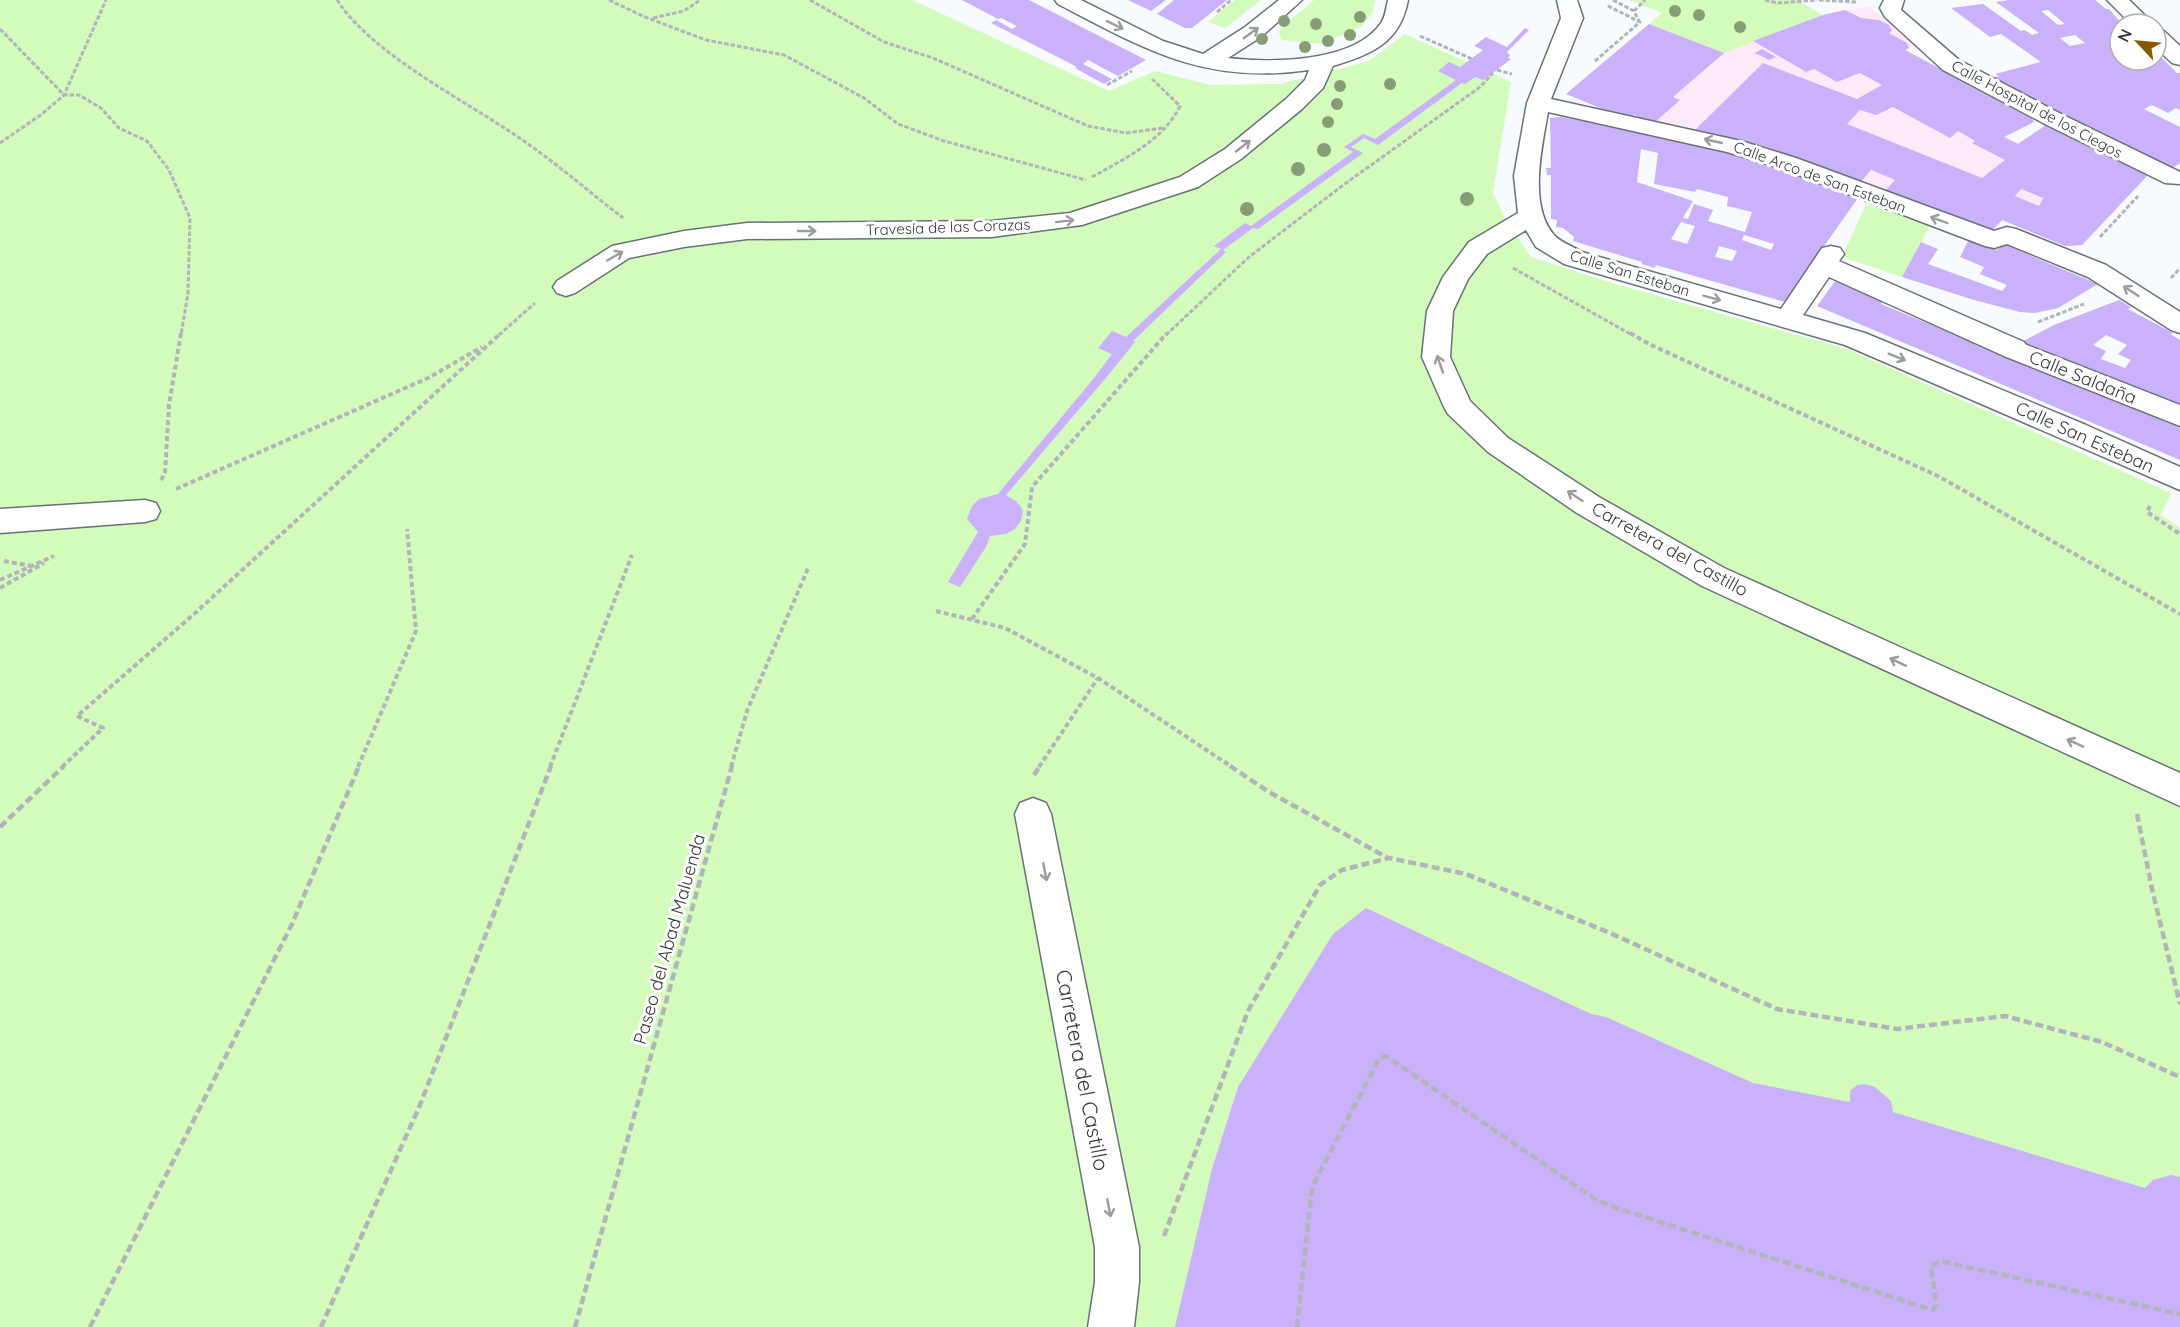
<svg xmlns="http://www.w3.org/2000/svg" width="2180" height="1327" font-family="Quicksand,sans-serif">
	<rect width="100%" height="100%" fill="#f7fafe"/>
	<path fill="#fee9f8" d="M1869,6L1910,42L1912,46L1906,51L2031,117L2034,122L2005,137L2018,143L2046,125L2150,173L2082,245L2065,246L2002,220L1989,234L1688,128L1647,121L1634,115L1631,118L1566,94L1649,24L1724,53L1823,15Z"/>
	<path fill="#d3fbbb" d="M0,0H912L1109,91L1155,71L1211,85L1280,84L1369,61L1405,34L1511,82L1493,193L1506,220L1531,257L1612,283L1847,349L2171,493L2161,515L2180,528V1327H0Z
		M1235,0H1261L1225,28L1208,22Z
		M1314,0H1375L1373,12L1361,27L1322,44L1282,40L1279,33L1282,27Z
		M1629,0H1797L1823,15L1724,53L1649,24L1662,13Z
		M1866,204L1930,226L1902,277L1842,257Z"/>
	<path fill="#c9b2fb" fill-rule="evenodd" d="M962,0H1029L1146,60L1118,76L1088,60L1083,64L1112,79L1104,84L1075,68L1077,67L991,23L996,20L1012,29L1017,26L1001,18L998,19Z
		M1128,0H1166L1151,11Z
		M1174,0H1227L1192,28H1185L1157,14Z
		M2009,0H2095L2106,9H2109L2122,24H2120V60H2156V54H2158L2177,73H2180V110L2176,108L2168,113L2152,105L2144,109L2180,127V163L2168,172L1987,79L1999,76L1995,74L2041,62L2001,34L1990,37L1951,8L1983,4L2021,31L2025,30L2032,35L2039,33L1996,2ZM2048,10L2065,24L2058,25L2041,11ZM2075,35L2085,43L2070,46L2060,38Z
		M1845,10L1861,18L1879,20L1889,25L1892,31L1889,33L1907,43L1909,48L1905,50L2031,117L2034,122L2004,137L2018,144L2046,125L2150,173L2082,245L2065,246L2002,220L1989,234L1882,194L1895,180L1871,170L1859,184L1694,131L1763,63L1857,99L1882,85L1860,73L1837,82L1814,69L1806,72L1753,41L1823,15ZM1893,107L1950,138L1958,131L1975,141L1972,143L2005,160L1982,178L1847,124L1860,110L1876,115ZM2021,189L2043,198L2039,206L2015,196Z
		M1649,24L1724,53L1673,97L1680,100L1654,123L1634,115L1631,118L1605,110L1566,94Z
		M1525,28L1529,30L1507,52L1510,55L1508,58L1511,59L1493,73L1483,80L1475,77L1465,84L1462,83L1378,145L1364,138L1351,147L1363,153L1258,229L1253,228L1223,250L1226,252L1133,341L1135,342L1105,379L1006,495L1016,501L1023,510L1021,521L1015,529L1006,534L990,536L986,547L960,587L948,582L978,532L967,519L972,506L979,499L998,494L1094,378L1112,354L1098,348L1112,331L1126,337L1221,249L1214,246L1245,223L1251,226L1353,152L1344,147L1363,134L1375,139L1456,80L1438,71L1449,62L1460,67L1483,50L1474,46L1486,37L1507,47Z
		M1762,49L1776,57L1769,60L1755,53Z
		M1561,117L1711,146L1765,161L1860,195L1785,302L1656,265L1655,268L1642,264V262L1573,241L1574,237L1563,228L1556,227L1557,220L1551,219V175H1547L1546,168H1551L1550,118ZM1641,149L1658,153L1654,184L1695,192L1697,189L1728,197L1727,206L1752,212L1745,232L1708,221L1713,210L1694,204L1688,219L1683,218L1693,201L1637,182ZM1681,222L1695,226L1687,244L1671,239ZM1744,235L1774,244L1771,250L1742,240ZM1719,246L1737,251L1732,261L1715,257Z
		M1969,239L1997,250L2003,244L2098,284L2058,308L2035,313L2020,312L1974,300L1902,277L1921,242L1938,249L1928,264L2002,291L2007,285L1980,274L1984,267L1960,257Z
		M1836,280L1884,300L1881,304L2180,428V460L1817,306Z
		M2119,300L2131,307L2128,309L2173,333L2170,334L2180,340V407L2118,380L2018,344L2054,325ZM2106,335L2127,345L2118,354L2131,360L2125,368L2101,359L2106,351L2093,345Z
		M1366,908L1591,1014L1606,1017L1753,1083L1850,1102V1091L1857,1085L1865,1084L1875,1087L1891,1101L1893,1112L2145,1188L2153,1180L2171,1175L2180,1177V1327H1175L1212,1169L1238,1087L1333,934Z"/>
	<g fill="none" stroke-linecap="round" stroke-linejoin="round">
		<g stroke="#697178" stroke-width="3">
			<path id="pedestrian" d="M2014,340L2180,405V426L2004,356L2000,349L2004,342Z"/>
		</g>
		<g stroke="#697178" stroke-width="3">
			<path id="minor" d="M1055,0H1081L1163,41L1203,54L1245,27L1279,0H1302L1261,37L1228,58C1270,63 1354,63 1381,23C1386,16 1386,7 1388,0H1408C1400,43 1372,54 1333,66L1323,88L1302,109L1241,159L1198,187L1082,225L992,237L747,239L684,247L629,258L575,293L566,296L557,293L553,287L557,281L612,246L684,231L747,223L992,221L1070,213L1180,177L1225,149L1286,99L1305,80L1309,70C1205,85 1146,50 1058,4Z
				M1557,0H1577L1583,18L1551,99L1741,141L1796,158L1994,231L2007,227L2016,229L2106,265L2180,312V333L2171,330L2088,277L2007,244L1994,248L1985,246L1780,168L1727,152L1548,112C1542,147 1528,205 1554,235C1560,242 1574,247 1582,252L1781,309L1822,248L1831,246L1840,248L1844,254L1839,261L2024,342L2028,349L2024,356L2014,358L2004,356L1829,277L1803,315L1865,333L2086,425L2180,467V490L1845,345L1564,264L1536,247L1526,230L1487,254L1468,279L1453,311L1450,357L1470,401L1508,438L1599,497L1724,568L2180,773V806L1702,586L1577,513L1488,452L1448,414L1444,407L1422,357L1427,311L1443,277L1469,242L1518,213L1514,176L1527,103L1561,18Z
				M1884,0H1904L1901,10L1959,60L2061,114L2180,172V184L2165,183L2045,124L1943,70L1885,17L1880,8Z
				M2107,0H2129L2154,24H2131Z
				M2156,30L2164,31L2180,46V65L2172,63L2156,48Z
				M145,500L156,503L160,511L156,519L145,522L0,533V509Z
				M1033,798L1046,803L1051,814L1139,1247V1282L1134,1327H1088L1095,1282V1247L1015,814L1020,803Z"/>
		</g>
		<path stroke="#b1b4b8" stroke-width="3" stroke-dasharray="4.5 2" stroke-linecap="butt" d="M337,0C372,54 464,100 518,137C555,162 588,191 623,218
			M609,0L645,17L706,40L784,55L864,98L898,124L944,141L1086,180
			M810,0L884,42L933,58L1088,126L1126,133L1163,128
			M1613,0L1634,11L1639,21
			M1765,0L1778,3L1817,0
			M1819,0L1858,2
			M1634,11L1645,0
			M1217,12L1231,0
			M653,18L684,11L700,0
			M0,29L64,95H79L101,108L119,128L147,141L169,170L190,218L188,293L181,335
			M1420,36L1472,59
			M1595,61L1640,22L1606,5
			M1497,70L1512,74
			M1107,85L1132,71
			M0,143L42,114L64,95L106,0
			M1092,177C1124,159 1163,141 1180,106L1152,79
			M2100,237L2138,196
			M1513,268L1632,335
			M2171,278L2180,268
			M2038,322L2084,304
			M499,335L535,303
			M1166,335L1249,257L1342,186L1480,87L1493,73"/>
		<path stroke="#b1b4b8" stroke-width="4" stroke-dasharray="5 3" stroke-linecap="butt" d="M1630,333L1651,345L1938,476L2180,614
			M161,480L165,473L169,405L181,333
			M176,489L428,378L482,347
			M2150,506L2147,512L2180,534
			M4,561L32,566
			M0,580L54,556
			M0,588L44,563
			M936,611L1005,628L1098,678L1232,767
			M972,619L1025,544L1032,487L1167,333
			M62,767L103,728L77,716L193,615L501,333
			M358,767L416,631L407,529
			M550,767L632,555
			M731,767L747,711L809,566
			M1039,767L1098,678"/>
		<path stroke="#b1b4b8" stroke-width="4.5" stroke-dasharray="8 4" stroke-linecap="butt" d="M1230,766L1269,792L1388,858
			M1034,775L1040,766
			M2137,814L2152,889L2180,1004
			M0,827L64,766
			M1164,1236L1248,1011L1320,885L1342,870L1389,858L1466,874L1610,933L1777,1009L1897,1029L2005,1016L2102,1042L2180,1077
			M90,1327L292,924L359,766
			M321,1327L420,1105L551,766
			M575,1327L732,766
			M1297,1327L1312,1187L1379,1059L1386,1056L1598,1201L1617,1208L1933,1310L1936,1305L1931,1266L1940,1261L2180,1314"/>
		<use href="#pedestrian" fill="#fff" fill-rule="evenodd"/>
		<use href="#minor" fill="#fff" fill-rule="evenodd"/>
	</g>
	<g fill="#879d76">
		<circle cx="1675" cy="11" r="6"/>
		<circle cx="1699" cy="15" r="6"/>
		<circle cx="1360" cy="17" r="6"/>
		<circle cx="1284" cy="21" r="6"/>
		<circle cx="1316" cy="24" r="6"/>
		<circle cx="1740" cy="27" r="6"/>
		<circle cx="1350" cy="35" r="6"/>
		<circle cx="1262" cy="39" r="6"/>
		<circle cx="1328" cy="41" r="6"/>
		<circle cx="1305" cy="47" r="6"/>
		<circle cx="1390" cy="84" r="6"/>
		<circle cx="1340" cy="86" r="6"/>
		<circle cx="1337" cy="104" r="6"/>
		<circle cx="1328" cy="122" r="6"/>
		<circle cx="1324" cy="150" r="7"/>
		<circle cx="1298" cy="169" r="7"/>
		<circle cx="1467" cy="199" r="7"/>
		<circle cx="1247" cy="209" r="7"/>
	</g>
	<defs><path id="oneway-shaft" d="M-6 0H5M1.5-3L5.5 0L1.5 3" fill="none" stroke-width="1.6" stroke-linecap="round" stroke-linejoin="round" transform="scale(1.5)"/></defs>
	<g stroke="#9a9c9d">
		<use href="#oneway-shaft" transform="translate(1115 25) rotate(26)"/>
		<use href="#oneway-shaft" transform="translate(1251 33) rotate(-36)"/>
		<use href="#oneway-shaft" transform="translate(1713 141) rotate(-167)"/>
		<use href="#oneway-shaft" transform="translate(1243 146) rotate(-38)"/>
		<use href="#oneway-shaft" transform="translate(1939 220) rotate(-160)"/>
		<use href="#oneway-shaft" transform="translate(1065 221) rotate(-7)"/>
		<use href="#oneway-shaft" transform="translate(807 231)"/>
		<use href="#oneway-shaft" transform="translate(615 256) rotate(-30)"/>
		<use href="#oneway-shaft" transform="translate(2131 291) rotate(-147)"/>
		<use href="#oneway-shaft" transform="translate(1712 298) rotate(15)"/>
		<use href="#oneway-shaft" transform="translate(1897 357) rotate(22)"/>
		<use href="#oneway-shaft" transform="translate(1440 364) rotate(-109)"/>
		<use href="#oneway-shaft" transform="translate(1575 496) rotate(-146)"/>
		<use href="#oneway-shaft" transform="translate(1898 662) rotate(-155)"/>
		<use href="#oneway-shaft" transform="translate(2075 743) rotate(-156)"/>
		<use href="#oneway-shaft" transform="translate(1045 872) rotate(79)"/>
		<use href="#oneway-shaft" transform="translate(1109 1208) rotate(79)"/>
	</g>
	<g text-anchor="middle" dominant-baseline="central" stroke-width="6" stroke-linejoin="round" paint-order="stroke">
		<g font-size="15" fill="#34383b" stroke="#fff">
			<text transform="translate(2037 109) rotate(28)">Calle Hospital de los Ciegos</text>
			<text transform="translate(1820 177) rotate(20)">Calle Arco de San Esteban</text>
			<text transform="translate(948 227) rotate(-2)">Travesía de las Corazas</text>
			<text transform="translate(1630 273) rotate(17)">Calle San Esteban</text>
		</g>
		<g font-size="18" fill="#34383b" stroke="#fff">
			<text transform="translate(2083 377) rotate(22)">Calle Saldaña</text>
			<text transform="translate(2085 437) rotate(24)">Calle San Esteban</text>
			<text transform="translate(1670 549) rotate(29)">Carretera del Castillo</text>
			<text transform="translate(669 939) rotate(-74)">Paseo del Abad Maluenda</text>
		</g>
		<g font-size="21" fill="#34383b" stroke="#fff">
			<text transform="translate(1083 1070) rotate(79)">Carretera del Castillo</text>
		</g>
	</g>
	<g transform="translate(2138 42) rotate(296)"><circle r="28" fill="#ffffff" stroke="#aeafb1" stroke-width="1.5"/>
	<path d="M0-4.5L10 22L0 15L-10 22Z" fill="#885800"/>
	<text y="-9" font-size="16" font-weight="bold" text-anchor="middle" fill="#34383b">N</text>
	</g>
</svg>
